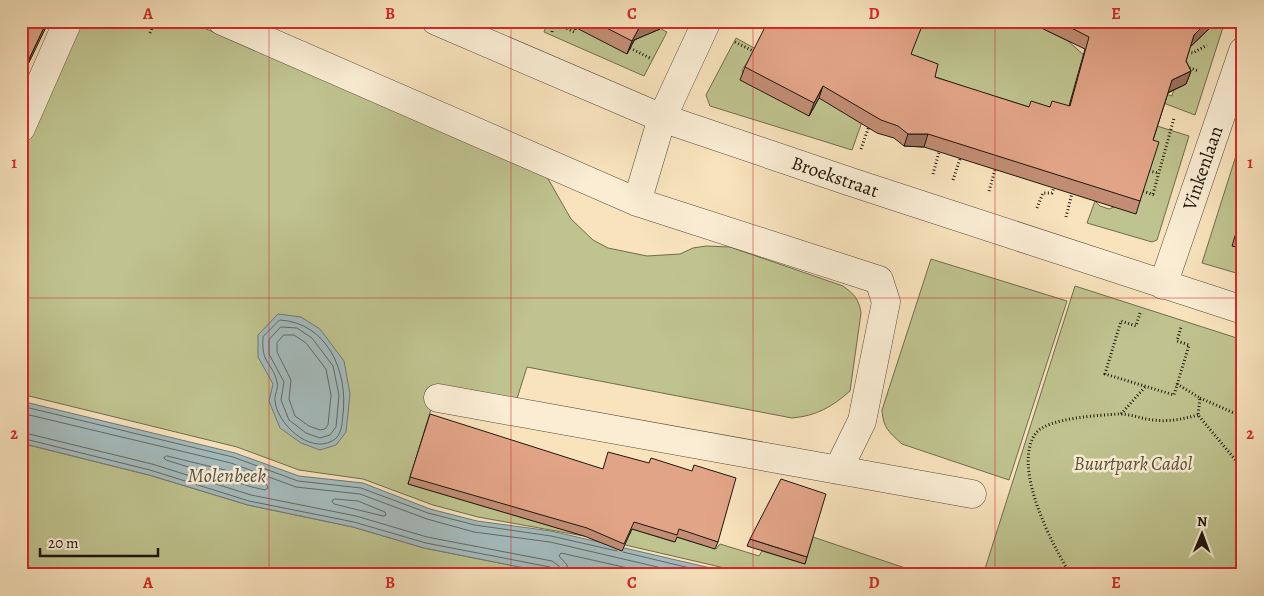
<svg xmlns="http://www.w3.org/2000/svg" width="1264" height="596" font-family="Alegreya,serif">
	<rect width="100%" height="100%" fill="#f8e3bd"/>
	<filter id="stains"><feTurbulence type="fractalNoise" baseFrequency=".004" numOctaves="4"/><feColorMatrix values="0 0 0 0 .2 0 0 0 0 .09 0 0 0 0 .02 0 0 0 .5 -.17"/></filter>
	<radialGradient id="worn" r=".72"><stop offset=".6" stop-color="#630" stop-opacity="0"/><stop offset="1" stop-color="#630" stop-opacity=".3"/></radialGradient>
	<path fill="#bfc38f" stroke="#6f6c4d" d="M76,21H188L547,177L571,219L593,240L608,248L647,256L680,254L693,248L706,246L730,247L843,286C854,294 859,299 861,313L850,391C832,407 816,416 792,418L527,367L514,408L437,390L408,484L585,536L590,523L630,534L632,529L674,542L676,537L716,549L720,544L759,556L762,551L805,564L813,537L926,575H755L595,538L478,517L433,505L363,479L299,470L237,447L21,394V150Z
		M548,21H566L627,53L635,40L639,38L645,21L667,32L644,76L544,32Z
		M858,21H1050L1045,30L1068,41L1094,64L1120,79L1172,96L1174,89L1180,87L1190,21H1225L1195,115L1132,91L1125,116L1189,136L1157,240L1152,242L1087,223L1095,201L1100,206L1109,209L1114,207L1066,119H1045L884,60L852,150L710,106L706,95L736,38L756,49L742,70L743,75L809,116Z
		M1240,143L1243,144V211L1237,246L1239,251L1243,252V275L1202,263Z
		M931,259L1067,301L1009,480L902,444C889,432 883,428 882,410Z
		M1075,286L1243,340V575H983Z
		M21,443L149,475L248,505L353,527L424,548L560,575H21Z"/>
	<path fill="#a4bbbd" stroke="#6f7976" d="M278,314L301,317L320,329L344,361L350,394L346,432L336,445L320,450L301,443L280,428L269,401L273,384L258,357V335Z
		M21,401L235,453L299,476L363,483L430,509L477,521L551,531L741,575H560L424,548L353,527L248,505L149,475L21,443Z"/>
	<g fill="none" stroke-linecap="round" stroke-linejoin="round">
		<path stroke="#626864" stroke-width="1" d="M280,320C328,323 348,372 343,414C342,424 342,436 332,441C309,454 277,423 275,401C274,395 279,388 277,382C272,361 261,365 263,337Z
			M281,327L297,328L312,338L333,366L339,395L336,427L330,435L320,438L306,433L289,420L281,400L284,382L269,354V340Z
			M284,335H294L306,343L326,369L331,395L328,425L325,429L320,430L309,426L295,416L289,399L291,380L277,352V343Z
			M21,406L233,457L298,481L361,488L428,513L475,525L551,536L617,551
			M21,413L231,463L296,487L360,494L427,519L474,532L550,542L692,575
			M21,432L152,464L251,495L356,516L427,537L552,561L559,566L561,575
			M21,438L150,470L249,501L354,522L426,543L550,567L555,575
			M167,456L229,471L267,485L268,488L265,490L252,487L166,460L164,458Z
			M335,499L358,501L385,512L386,515L383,516L334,504L332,501Z
			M623,552L719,575
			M569,575L567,565L559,556L561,553L659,575"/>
		<g stroke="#554938" stroke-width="29">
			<path id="minor" d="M222,21L637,202L879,280L886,302L862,421L838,470
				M436,21L662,118L851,182L1243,310
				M21,128L68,21
				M637,202L662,118L707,21
				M1163,285L1243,51
				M438,398L972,494"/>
		</g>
		<path stroke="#1f160b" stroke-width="3" stroke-dasharray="1 2.5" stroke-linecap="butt" d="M552,32L554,22L574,32L576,27
			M150,33L155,21
			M735,42L755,52
			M630,48L652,59
			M1188,52L1193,53L1207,45
			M1186,67L1199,71
			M861,149L869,126
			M1149,171L1159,173
			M933,174L939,152
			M953,180L960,159
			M989,191L995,170
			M1143,191L1154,195
			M1153,194L1174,118
			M1037,208L1043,193H1052L1054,187
			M1066,217L1072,193
			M1140,313L1136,326L1121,321L1105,374L1174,395L1189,345L1177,341L1181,327
			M1177,384L1200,398L1198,415L1243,469
			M1200,398L1243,417
			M1121,414L1145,387
			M1071,575C1052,545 1011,466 1036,433C1047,418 1101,415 1119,414C1131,414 1142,419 1153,420C1169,422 1183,419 1198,415
			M1240,575L1243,567"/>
		<use href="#minor" stroke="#faedd4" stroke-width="28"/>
	</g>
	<path fill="#c28d74" stroke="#1f160b" d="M563,21H663L660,29L634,40L627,54Z
		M1030,21H1213L1210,28L1190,47L1186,61L1191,71L1186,84L1168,93L1153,140L1140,201L1136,214L924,147L904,146L894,138L877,133L819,98L809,116L740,80L745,67L911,55L935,77L970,89L1029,107L1069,106L1085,49L1031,23Z
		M1243,210V249L1232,246Z
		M428,421L718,542L715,549L677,537L675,542L632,529L622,551L584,536L408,484Z
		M750,539L807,557L805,564L747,546Z"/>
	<path fill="#9e735e" stroke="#1f160b" d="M47,21H49L21,79V76Z
		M653,21H663L660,29L634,40L627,54L632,41L639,28Z
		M1208,21H1213L1210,28L1190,47L1194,35Z
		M1191,71L1186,84L1167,93L1172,80Z
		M823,86L819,98L809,116L814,103Z
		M908,134H928L924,147L904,146Z"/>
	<path fill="#e2a487" stroke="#1f160b" d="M21,21H47L21,76Z
		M593,21H653L639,28L632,41Z
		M768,21H924L911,54L938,64L935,77L1029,107L1031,101L1050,107L1052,101L1070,106L1089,37L1058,21H1208L1194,35L1186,61L1191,71L1172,80L1153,140L1159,142L1140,201L928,134H908L898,126L881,120L823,86L814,103L745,67Z
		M1243,213V234L1237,233Z
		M430,414L603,469L608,452L649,463L651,458L692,471L694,465L736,478L718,542L679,529L677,535L634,522L624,544L587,528L410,477Z
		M781,479L826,494L807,557L750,539Z"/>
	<path fill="none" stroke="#d62828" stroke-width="1" stroke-opacity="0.55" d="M269,21V575M511,21V575M753,21V575M995,21V575M21,298H1243"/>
	<g text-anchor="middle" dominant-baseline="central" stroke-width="5" stroke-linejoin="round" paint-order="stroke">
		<g font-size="19" fill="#1f160b" stroke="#faedd4">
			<text transform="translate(1203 168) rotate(-71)">Vinkenlaan</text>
			<text transform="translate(835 177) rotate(19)">Broekstraat</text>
		</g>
		<g font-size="19" font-style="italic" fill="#575339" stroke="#faedd4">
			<text x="1133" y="464">Buurtpark Cadol</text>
		</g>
		<g font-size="20" font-style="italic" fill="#4e5049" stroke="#faedd4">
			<text x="227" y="475">Molenbeek</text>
		</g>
	</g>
	<rect width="1264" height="596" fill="none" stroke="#f8e3bd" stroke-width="55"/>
	<g transform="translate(1202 534) rotate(1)" stroke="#faedd4" stroke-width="4" paint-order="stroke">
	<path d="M0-4L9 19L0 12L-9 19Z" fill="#1f160b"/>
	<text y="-8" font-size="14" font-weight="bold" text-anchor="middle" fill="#1f160b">N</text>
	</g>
	<path d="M40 548v8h118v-8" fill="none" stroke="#1f160b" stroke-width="2.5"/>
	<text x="48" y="548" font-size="15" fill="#1f160b" stroke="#faedd4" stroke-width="4" paint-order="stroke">20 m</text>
	<rect x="28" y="28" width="1208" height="540" fill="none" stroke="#d62828" stroke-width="2"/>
	<g font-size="16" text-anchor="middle" font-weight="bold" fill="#d62828">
		<text x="148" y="19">A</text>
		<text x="390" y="19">B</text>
		<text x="632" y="19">C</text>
		<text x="874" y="19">D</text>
		<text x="1116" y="19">E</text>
		<text x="14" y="168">1</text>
		<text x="1250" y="168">1</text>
		<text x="14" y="439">2</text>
		<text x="1250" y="439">2</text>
		<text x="148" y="588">A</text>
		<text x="390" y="588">B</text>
		<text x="632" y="588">C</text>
		<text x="874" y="588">D</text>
		<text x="1116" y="588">E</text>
	</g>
	<rect width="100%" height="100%" filter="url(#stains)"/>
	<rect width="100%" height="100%" fill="url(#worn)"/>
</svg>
